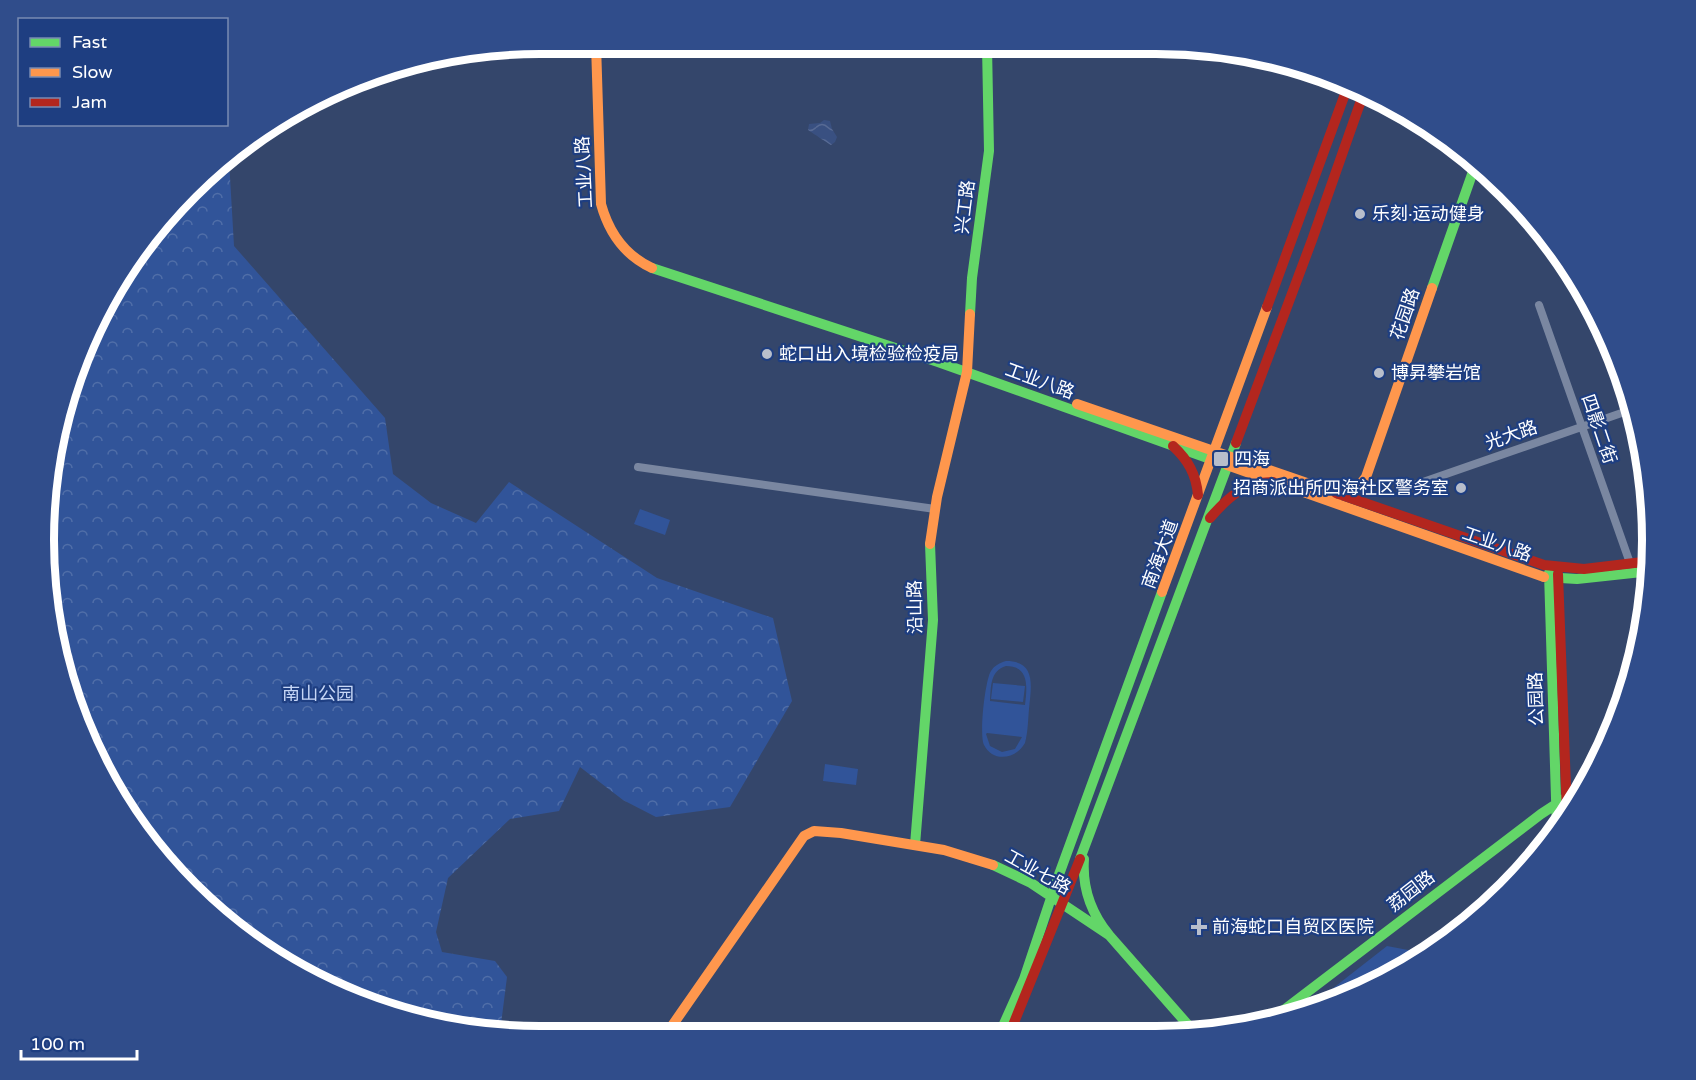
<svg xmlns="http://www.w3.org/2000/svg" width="1696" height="1080" font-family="'Varela Round','Noto Sans SC',sans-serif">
	<defs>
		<pattern id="park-crowns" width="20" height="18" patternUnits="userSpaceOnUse" patternTransform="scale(1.5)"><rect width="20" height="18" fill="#315499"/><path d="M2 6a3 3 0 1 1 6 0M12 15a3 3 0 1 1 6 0" fill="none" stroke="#506ea8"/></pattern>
		<pattern id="water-waves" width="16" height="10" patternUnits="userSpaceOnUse" patternTransform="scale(1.5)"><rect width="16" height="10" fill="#395081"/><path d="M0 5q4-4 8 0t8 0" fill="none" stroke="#576a94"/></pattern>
	</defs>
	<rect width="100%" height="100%" fill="#34466b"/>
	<path fill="url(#park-crowns)" d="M229,160L234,246L385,418L393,474L431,503L476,523L509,482L657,578L773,618L792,701L730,807L656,817L623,800L580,767L559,811L510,819L448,878L436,932L442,952L495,961L507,977L500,1032H476L350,999L237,934L127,816L61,669L44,540L70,380L146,237Z"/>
	<path fill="#315499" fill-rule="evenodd" d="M640,509L670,520L665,535L634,524Z
		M1006,661C1037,661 1031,687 1029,709C1028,720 1028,732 1025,743C1016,759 993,763 984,745C979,735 985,680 991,671C994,666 999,663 1006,661ZM1006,666C1030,666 1027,688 1025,705L990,701C991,686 990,671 1006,666ZM986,734L987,733L1022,737L1015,749L1002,752L990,746Z
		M993,683L1025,686L1023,702L991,699Z
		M825,764L858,769L856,785L823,781Z
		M1387,946L1424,953L1376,985L1300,1014Z"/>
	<path fill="url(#water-waves)" d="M824,120L830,121L832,129L837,137L835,142L831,145C829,144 811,132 808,130L809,124L820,123Z"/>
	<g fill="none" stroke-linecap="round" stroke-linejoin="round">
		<path stroke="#7a87a1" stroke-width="8" d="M1539,305L1630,563
			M638,467L935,509
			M1400,490L1633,409"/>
		<path stroke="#63d668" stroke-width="10" d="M652,268L938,362L1227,465
			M1432,288L1476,163
			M970,314L972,278L989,151L987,46
			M1549,573L1557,830
			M1544,577L1577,579L1651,571
			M915,845L933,620L930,544
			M1080,859L1236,443
			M1084,859C1082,888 1091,913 1109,935
			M993,865L1031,883L1109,935L1196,1034
			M1268,1022L1541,814L1567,797L1579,796
			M999,1035L1024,979L1057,880L1162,592"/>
		<path stroke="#ff974d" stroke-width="10" d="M596,44L601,204C609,233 624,255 652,268
			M1077,404L1336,493
			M1227,465L1544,577
			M1341,495L1355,491L1366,477L1432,288
			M930,544L937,497L967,372L970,314
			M1162,592L1267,307
			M667,1033L804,836L814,831L841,833L944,850L993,865"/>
		<path stroke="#b3261e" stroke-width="10" d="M1267,307L1349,83
			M1236,443L1312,240L1364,92
			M1173,446C1188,460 1196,474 1198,495
			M1336,493L1544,565L1584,569L1651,561
			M1210,518C1228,497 1245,482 1273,482
			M1558,574L1567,814
			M1009,1035L1080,859"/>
	</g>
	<g fill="#b8becb" stroke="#1e3e81" stroke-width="2">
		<circle cx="1360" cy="214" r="6"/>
		<circle cx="767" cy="354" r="6"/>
		<circle cx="1379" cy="373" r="6"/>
		<rect x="1213" y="451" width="16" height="16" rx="3"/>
		<circle cx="1461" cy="488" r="6"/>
		<path d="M1196 918h6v6h6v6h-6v6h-6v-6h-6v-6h6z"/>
	</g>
	<g text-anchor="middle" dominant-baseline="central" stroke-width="4.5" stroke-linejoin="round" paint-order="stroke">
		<g font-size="18" fill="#fff" stroke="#1e3e81">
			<text transform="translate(584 172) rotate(-93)">工业八路</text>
			<text transform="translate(965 207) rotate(-83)">兴工路</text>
			<text transform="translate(1405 314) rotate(-71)">花园路</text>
			<text transform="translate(1040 381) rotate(20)">工业八路</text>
			<text transform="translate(1599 429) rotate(71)">四影二街</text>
			<text transform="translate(1511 435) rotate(-19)">光大路</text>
			<text transform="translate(1497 544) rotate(19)">工业八路</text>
			<text transform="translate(1160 554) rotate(-70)">南海大道</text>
			<text transform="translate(915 607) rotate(-91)">沿山路</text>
			<text transform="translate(1536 699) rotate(-92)">公园路</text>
			<text transform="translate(1038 872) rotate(29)">工业七路</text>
			<text transform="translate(1411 891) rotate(-38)">荔园路</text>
		</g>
		<g font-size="18" fill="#fff" stroke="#1e3e81" text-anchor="start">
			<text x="1372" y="214">乐刻·运动健身</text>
			<text x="779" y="354">蛇口出入境检验检疫局</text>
			<text x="1391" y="373">博昇攀岩馆</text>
			<text x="1234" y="459">四海</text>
			<text x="1449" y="488" text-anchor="end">招商派出所四海社区警务室</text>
			<text x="1212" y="927">前海蛇口自贸区医院</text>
		</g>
		<g font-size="18" fill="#c7d7f7" stroke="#1e3e81">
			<text x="318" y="694">南山公园</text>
		</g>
	</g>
	<path d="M0 0H1696V1080H0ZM540 54H1156A486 486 0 0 1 1642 540V540A486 486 0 0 1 1156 1026H540A486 486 0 0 1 54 540V540A486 486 0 0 1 540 54Z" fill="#304d8b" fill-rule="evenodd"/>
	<path fill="none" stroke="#fff" stroke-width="8" d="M540 54H1156A486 486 0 0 1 1642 540V540A486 486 0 0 1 1156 1026H540A486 486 0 0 1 54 540V540A486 486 0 0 1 540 54Z"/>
	<rect x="18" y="18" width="210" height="108" fill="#1e3e81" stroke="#788bb3" stroke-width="1.5"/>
	<rect x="30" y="38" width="30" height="9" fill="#63d668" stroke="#788bb3" stroke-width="1.5"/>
	<text x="72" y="48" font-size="18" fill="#ffffff">Fast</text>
	<rect x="30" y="68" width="30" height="9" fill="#ff974d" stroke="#788bb3" stroke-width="1.5"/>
	<text x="72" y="78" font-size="18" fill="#ffffff">Slow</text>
	<rect x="30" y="98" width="30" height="9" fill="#b3261e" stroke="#788bb3" stroke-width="1.5"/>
	<text x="72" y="108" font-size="18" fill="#ffffff">Jam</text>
	<path d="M21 1050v9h116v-9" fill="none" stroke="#ffffff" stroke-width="3"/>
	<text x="30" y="1050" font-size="18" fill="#ffffff" stroke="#1e3e81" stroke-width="4.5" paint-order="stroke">100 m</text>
</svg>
